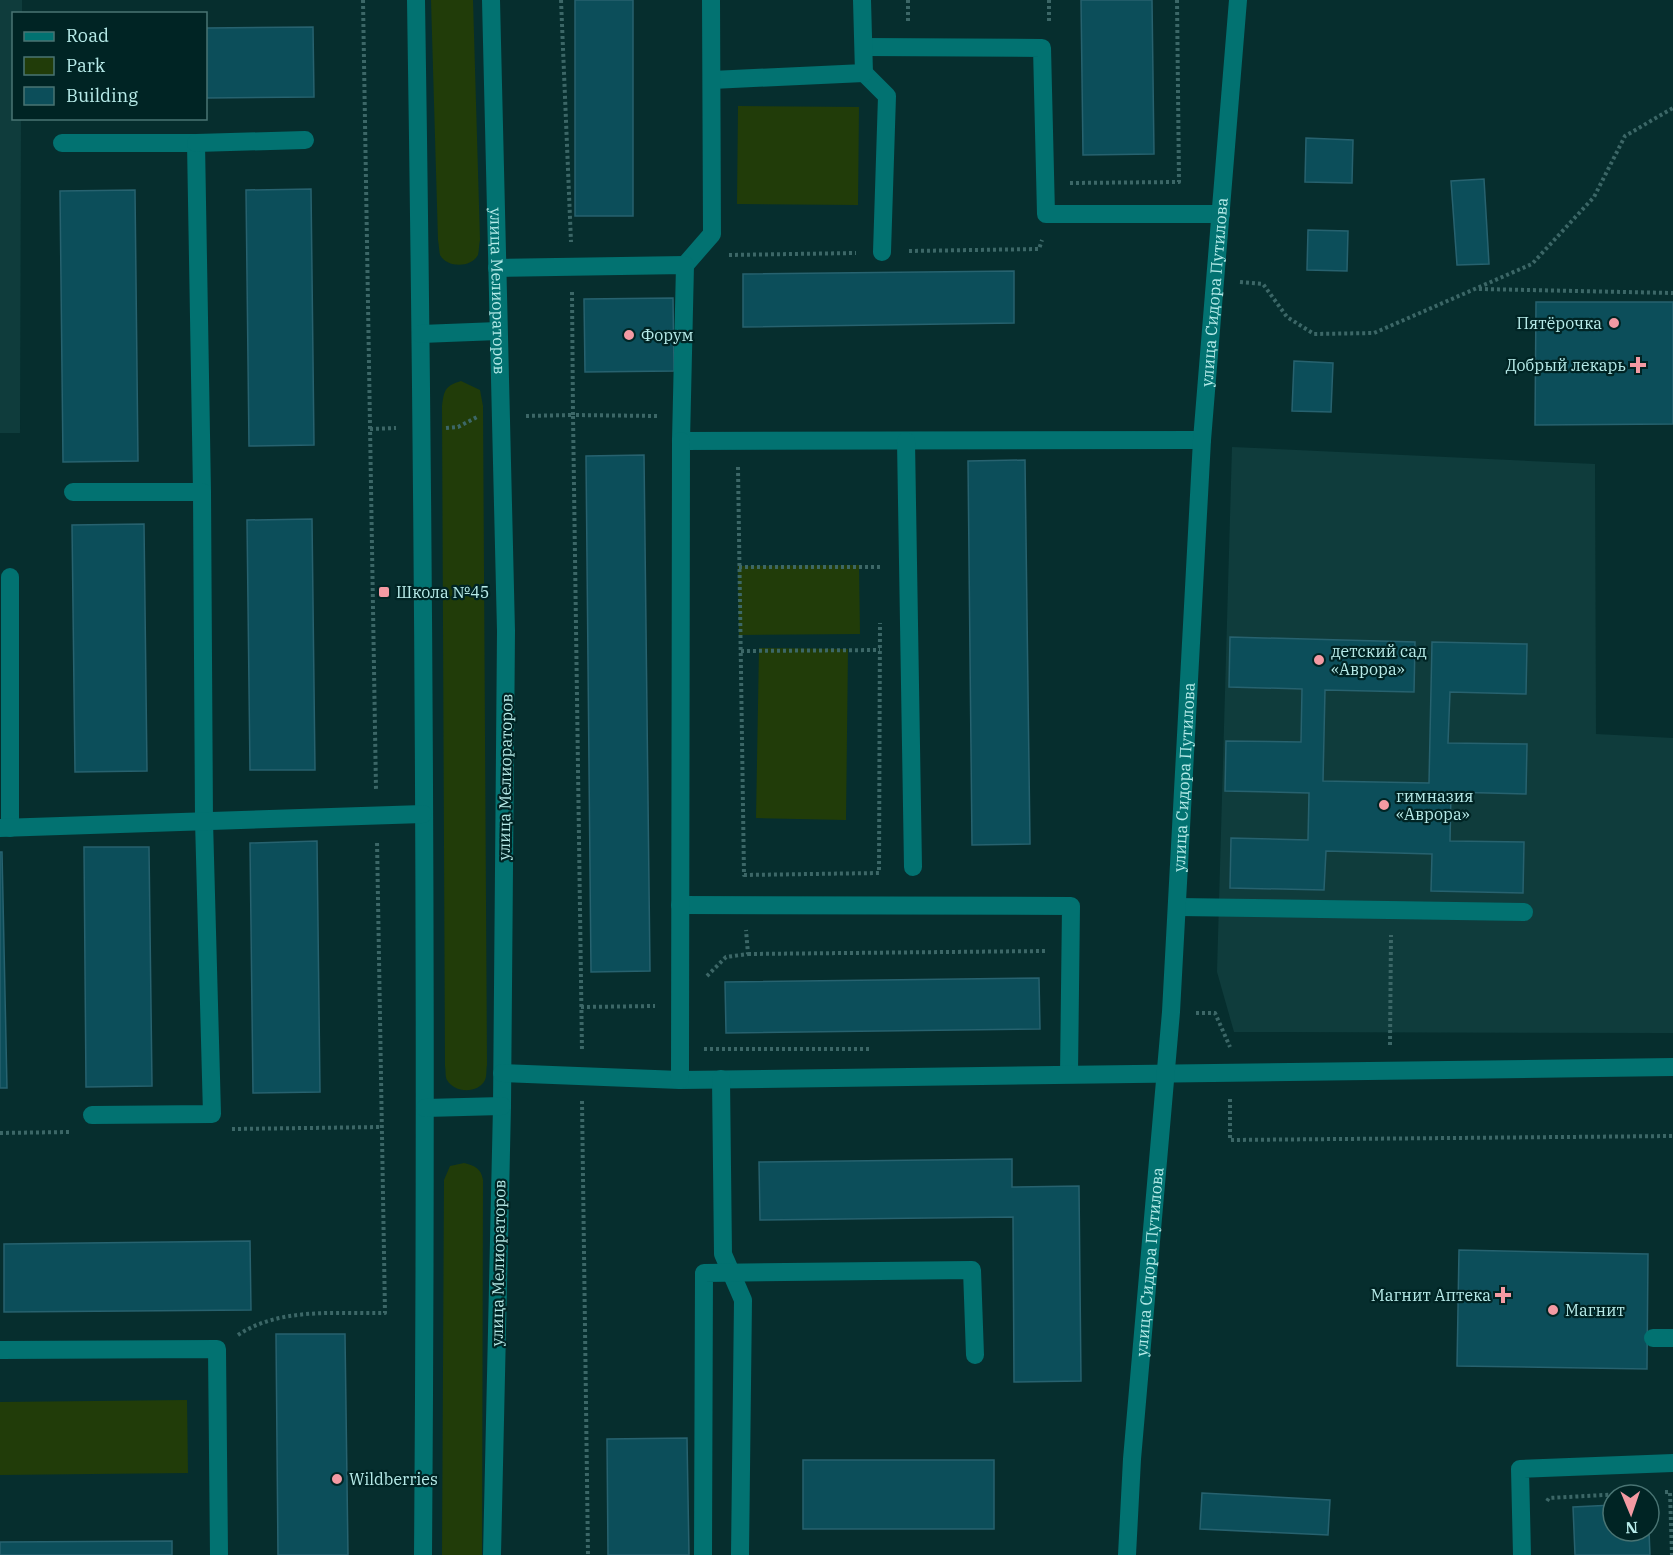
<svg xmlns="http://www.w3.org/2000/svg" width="1673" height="1555" font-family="'IBM Plex Serif',serif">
	<rect width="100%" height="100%" fill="#062e2e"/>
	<path fill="#0f3c3c" d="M0,0H22V13L14,14V118L21,119L20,433H0Z
		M1232,447L1595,464L1596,734L1673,738V1033L1234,1032L1217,972Z"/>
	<path fill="#213c09" d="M431,0H473L480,240C479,244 479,251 478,255C471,268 447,268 440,255C439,251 439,245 438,240Z
		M738,106L859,107L858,205L737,204Z
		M461,381L480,390L483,406L487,1065C486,1069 487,1076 485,1080C478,1094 454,1093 447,1080C445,1077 446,1070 445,1066L442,406C444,390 445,386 461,381Z
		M859,565L860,634L739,635L738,566Z
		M759,648L848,649L846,820L756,818Z
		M464,1163C475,1166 481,1168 483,1180L482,1555H442L444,1180L450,1166Z
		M187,1400L188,1473L0,1475V1402Z"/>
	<path fill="#0c4e5a" stroke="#27626f" stroke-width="1.5" d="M575,0H633V216H575Z
		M1081,0H1152L1154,154L1083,155Z
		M313,27L314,97L206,98V28Z
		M1306,138L1353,140L1352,183L1305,182Z
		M1484,179L1489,264L1457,265L1451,181Z
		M311,189L314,445L249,446L246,190Z
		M135,190L138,461L63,462L60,191Z
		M1308,230L1348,231L1347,271L1307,270Z
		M1014,271V323L743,327V274Z
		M673,298L674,371L585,372L584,299Z
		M1536,302H1673V424L1535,425Z
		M1294,361L1333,363L1331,412L1292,411Z
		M644,455L650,971L591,972L586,456Z
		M1025,460L1030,844L972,845L968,461Z
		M312,519L315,770H250L247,520Z
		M144,524L147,771L75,772L72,525Z
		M1230,637L1415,642L1414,692L1325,690L1323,781L1429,783L1432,642L1527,644L1526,694L1450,692L1448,743L1527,744L1526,794L1451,792L1450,841L1524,842L1523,893L1431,891L1432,854L1326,851L1324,890L1230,888L1231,838L1308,840L1309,793L1225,791L1226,741L1301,742L1302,689L1229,687Z
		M317,841L320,1092L253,1093L250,843Z
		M84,847H149L152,1086L86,1087Z
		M0,852H2L7,1088H0Z
		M1039,978L1040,1029L726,1033L725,982Z
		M1012,1159V1187L1079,1186L1081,1381L1014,1382L1013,1217L760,1220L759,1162Z
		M250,1241L251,1310L4,1312V1244Z
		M1459,1250L1648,1254L1647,1369L1457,1366Z
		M276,1334H345L348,1555H278Z
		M687,1438L689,1555H608L607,1439Z
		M803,1460H994V1529H803Z
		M1202,1493L1330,1500L1328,1535L1200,1529Z
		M1613,1505V1531H1649L1650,1555H1575L1573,1507Z
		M172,1541V1555H0V1542Z"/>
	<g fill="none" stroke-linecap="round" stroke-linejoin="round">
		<path stroke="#3c6767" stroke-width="4" stroke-dasharray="3 3" stroke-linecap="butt" d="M363,0L376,790
			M561,0L571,242
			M908,0V22
			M1049,0V24
			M1070,183L1179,182L1177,0
			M909,251L1039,249L1042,240
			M729,255L856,253
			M1240,282L1263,284L1287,317L1314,334L1374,333L1532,264L1594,197L1625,136L1673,108
			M1479,289L1673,293
			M572,292L573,415L658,416
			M526,416L573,415L582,1051
			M446,428L458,427L477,417
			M370,429L396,428
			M738,467L744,875L879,873L880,623
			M739,567H880
			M741,651L880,650
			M748,954L1046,951
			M707,976L726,957L748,954L746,930
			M581,1007L655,1006
			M1196,1013H1215L1230,1047
			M1390,1045L1391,935
			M704,1049H870
			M1230,1099V1140L1673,1136
			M582,1101L588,1555
			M232,1129L382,1127
			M0,1133L71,1132
			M238,1335C280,1307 336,1314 385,1313L377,840
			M1665,1492H1670L1672,1555
			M1547,1501L1549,1498L1640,1493"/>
		<g stroke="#027271" stroke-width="18">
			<path d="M416,0C424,518 427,1037 423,1555"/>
			<path id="s1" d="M491,0L506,631L502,1106L492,1555"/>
			<path d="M864,47L1042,48L1046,214H1221"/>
			<path d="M864,73L887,96L882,252"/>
			<path d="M712,80L864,73L862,0"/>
			<path d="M62,143H196L202,492"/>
			<path d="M196,143L305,140"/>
			<path d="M685,265L712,234L711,0"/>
			<path d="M497,268L685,265L681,441L1202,440"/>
			<path d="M421,334L498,331"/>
			<path d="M906,441L913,867"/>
			<path d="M73,492H202L204,821L212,1114L92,1115"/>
			<path d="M10,577V828"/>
			<path d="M0,828L423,814"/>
			<path d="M680,905L1071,906L1069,1074"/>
			<path d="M1178,907L1524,912"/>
			<path d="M502,1073L680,1080L1673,1067"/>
			<path d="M721,1079L723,1254L743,1300L740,1555"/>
			<path d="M680,1080L681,441"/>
			<path d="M425,1108L502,1106"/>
			<path d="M1653,1338H1673"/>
			<path d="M0,1350L217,1349L219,1555"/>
			<path d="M703,1555L704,1273L972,1270L975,1355"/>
			<path id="s2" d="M1127,1555L1132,1459L1171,1012L1202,440L1238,0"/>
			<path d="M1522,1555L1520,1469L1673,1463"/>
		</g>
	</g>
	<g fill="#f49aa3" stroke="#002424" stroke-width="2">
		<circle cx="1614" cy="323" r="6"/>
		<circle cx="629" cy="335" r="6"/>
		<path d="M1635 356h6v6h6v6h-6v6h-6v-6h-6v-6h6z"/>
		<rect x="378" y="586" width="12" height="12" rx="3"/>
		<circle cx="1319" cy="660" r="6"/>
		<circle cx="1384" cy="805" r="6"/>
		<path d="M1500 1286h6v6h6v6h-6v6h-6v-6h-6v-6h6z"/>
		<circle cx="1553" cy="1310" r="6"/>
		<circle cx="337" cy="1479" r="6"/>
	</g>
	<g text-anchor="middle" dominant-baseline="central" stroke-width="4.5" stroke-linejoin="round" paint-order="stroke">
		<g font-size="16" fill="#b7ebe9" stroke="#002424">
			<text stroke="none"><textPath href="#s1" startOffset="291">улица Мелиораторов</textPath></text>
			<text stroke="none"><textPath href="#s2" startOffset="1266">улица Сидора Путилова</textPath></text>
			<text transform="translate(505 777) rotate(-89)">улица Мелиораторов</text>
			<text stroke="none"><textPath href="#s2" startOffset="780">улица Сидора Путилова</textPath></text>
			<text stroke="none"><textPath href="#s2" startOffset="294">улица Сидора Путилова</textPath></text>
			<text transform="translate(498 1263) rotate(-89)">улица Мелиораторов</text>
		</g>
		<g font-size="16" fill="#b7ebe9" stroke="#002424" text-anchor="start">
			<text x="1602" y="323" text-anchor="end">Пятёрочка</text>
			<text x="641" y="335">Форум</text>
			<text x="1626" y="365" text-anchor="end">Добрый лекарь</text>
			<text x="396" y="592">Школа №45</text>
			<text x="1331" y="651">детский сад<tspan x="1331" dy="18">«Аврора»</tspan></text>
			<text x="1396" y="796">гимназия<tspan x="1396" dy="18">«Аврора»</tspan></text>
			<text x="1491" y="1295" text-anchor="end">Магнит Аптека</text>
			<text x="1565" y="1310">Магнит</text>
			<text x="349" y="1479">Wildberries</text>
		</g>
	</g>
	<rect x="12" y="12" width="195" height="108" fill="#002424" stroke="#497473" stroke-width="1.5"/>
	<rect x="24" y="32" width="30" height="9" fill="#027271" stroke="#497473" stroke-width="1.5"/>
	<text x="66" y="42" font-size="18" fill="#b7ebe9">Road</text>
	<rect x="24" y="57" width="30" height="18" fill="#213c09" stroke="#497473" stroke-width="1.5"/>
	<text x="66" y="72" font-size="18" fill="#b7ebe9">Park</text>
	<rect x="24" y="87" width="30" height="18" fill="#0c4e5a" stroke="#497473" stroke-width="1.5"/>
	<text x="66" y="102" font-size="18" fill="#b7ebe9">Building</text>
	<g transform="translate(1631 1513) rotate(178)"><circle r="28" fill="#002424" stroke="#497473" stroke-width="1.5"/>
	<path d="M0-4.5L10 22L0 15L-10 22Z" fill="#f49aa3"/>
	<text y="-9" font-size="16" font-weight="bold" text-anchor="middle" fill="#b7ebe9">N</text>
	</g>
</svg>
